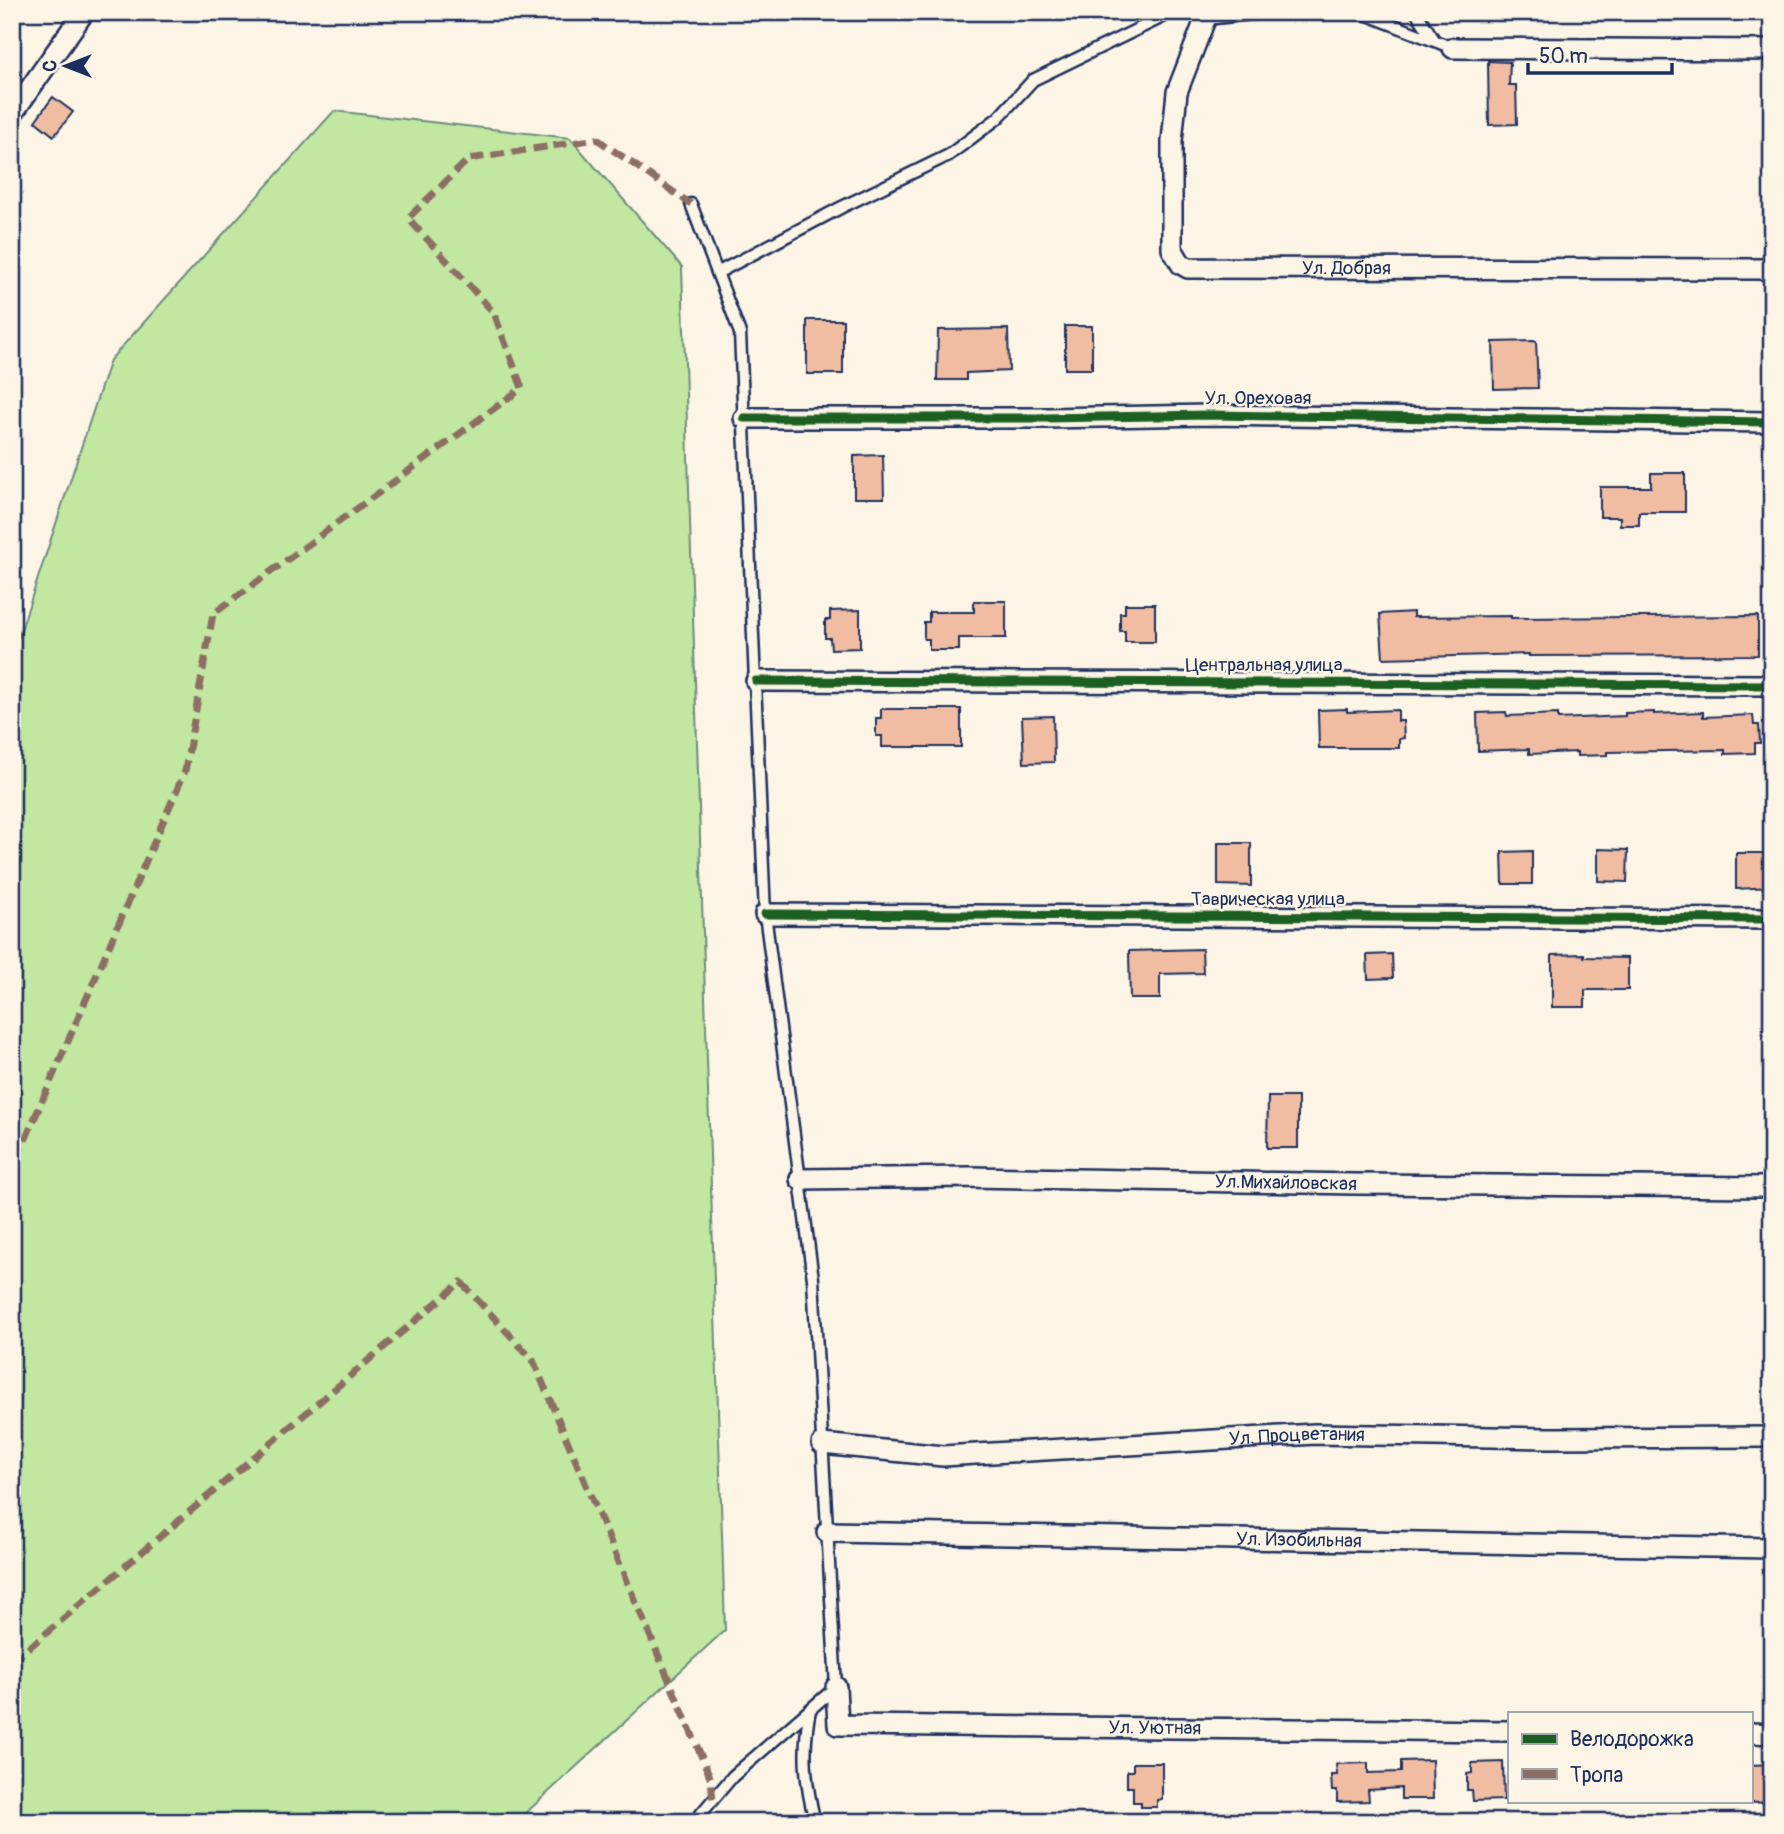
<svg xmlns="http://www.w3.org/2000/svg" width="1784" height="1834" font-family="Pangolin,sans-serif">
	<rect width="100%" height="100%" fill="#fcf5e5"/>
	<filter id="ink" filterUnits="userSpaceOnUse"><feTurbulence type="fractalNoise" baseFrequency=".0143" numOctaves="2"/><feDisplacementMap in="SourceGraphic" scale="14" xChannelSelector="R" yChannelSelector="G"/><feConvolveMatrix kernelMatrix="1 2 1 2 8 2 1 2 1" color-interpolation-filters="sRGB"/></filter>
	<g filter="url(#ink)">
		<path fill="#c1e7a1" stroke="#6e8b80" stroke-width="2" d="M334,111L570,138L682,267L725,1630L516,1822H120L12,1816V657L110,360Z"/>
		<path fill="#f0bca2" stroke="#1b2f5e" stroke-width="2" d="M1488,61L1510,62L1509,85H1516L1517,124L1489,125Z
			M53,97L73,112L54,136L35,121Z
			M807,320H843V374H807Z
			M1065,326H1092V369H1065Z
			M1008,329L1009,371L966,373V380H937L938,330Z
			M1536,341L1538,388L1494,389L1493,342Z
			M883,455L884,498H854V456Z
			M1651,473H1685V512H1639V525H1620V517H1600V487H1651Z
			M974,601H1006V638H959V650H929V639H924V622H929V612H974Z
			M1125,604H1155V642H1125V631H1120V613H1125Z
			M860,610V648L831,649L830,638H825V620H830V611Z
			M1413,612V617L1511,616V618L1758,616V655L1529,656V654L1383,658L1380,614Z
			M881,709H961V747H882V736H876V718H881Z
			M1347,709V712L1398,710V721H1403L1404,738L1399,739V748H1319L1318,710Z
			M1506,712L1507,716L1558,714V719L1625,716V713L1654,712V714L1703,712V717L1753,715L1754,725H1759L1760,743H1755V753L1725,754V750L1607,752V755L1577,756V752L1529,754V749L1478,751L1477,713Z
			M1053,716L1054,762L1024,763L1022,717Z
			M1218,843H1251V886L1218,885Z
			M1598,849L1628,850L1627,882L1598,881Z
			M1532,851V884H1503L1502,852Z
			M1736,853H1771V887L1736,889Z
			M1202,949L1203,973L1160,974V999H1130L1129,951Z
			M1392,954L1393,978L1368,979L1367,955Z
			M1584,954V957L1628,958V990H1585V1007H1552V955Z
			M1268,1097H1298V1148H1267Z
			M1432,1760L1433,1799H1401V1788L1368,1790L1369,1801L1337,1802V1791H1332L1331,1775H1337L1336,1764L1368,1763V1773L1401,1772V1761Z
			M1503,1762L1504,1800L1473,1801L1472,1790H1467V1774L1472,1773V1763Z
			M1133,1763H1162V1799L1157,1800V1807H1141V1802H1133V1787H1127V1771H1133Z
			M1772,1764V1802L1751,1803V1765Z"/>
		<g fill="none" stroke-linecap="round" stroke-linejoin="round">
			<g stroke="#1b2f5e" stroke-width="15">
				<path id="lane" d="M1360,12L1453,48
					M1416,12L1435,41
					M1206,19L1271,12
					M691,204L740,333L765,914L813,1279L836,1687L733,1776L694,1822
					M717,273L842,207L949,155L998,118L1033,80L1173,12
					M810,1710C802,1750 805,1782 815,1822"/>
			</g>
			<g stroke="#1b2f5e" stroke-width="24">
				<g id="street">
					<path id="s1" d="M1208,12L1177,92L1172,141V249L1181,264L1188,268L1772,269"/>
					<path d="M1453,48L1772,50"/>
					<path d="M12,114L84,12"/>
					<path d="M744,418H1047L1208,415L1772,422"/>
					<path d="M756,681L1772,685"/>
					<path d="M765,914L1772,919"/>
					<path id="s2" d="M800,1179L969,1177L1354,1184L1772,1187"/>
					<path id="s3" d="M822,1444L943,1456L1315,1434L1549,1438L1772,1437"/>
					<path id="s4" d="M827,1532L1772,1548"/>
					<path id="s5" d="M836,1687L838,1725L1509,1731"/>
					<path d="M1751,1733L1772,1734"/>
				</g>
			</g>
			<use href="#lane" stroke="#fcf5e5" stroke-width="10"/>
			<use href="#street" stroke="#fcf5e5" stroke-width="19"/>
			<path stroke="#8d6e63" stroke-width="7" stroke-dasharray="14 7" stroke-linecap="butt" d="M12,1156L23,1145L185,771L213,614L522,388L494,313L408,218L469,159L597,139L691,204
				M12,1662L461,1282L533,1360L711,1779L713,1801"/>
			<g stroke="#fcf5e5" stroke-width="13">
				<path id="cycleway" d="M744,418H1047L1208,415L1772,422
					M756,681L1772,685
					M765,914L1772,919"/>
			</g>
			<use href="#cycleway" stroke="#1b5e20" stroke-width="9"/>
		</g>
	</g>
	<g text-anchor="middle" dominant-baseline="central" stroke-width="5" stroke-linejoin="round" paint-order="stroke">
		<g font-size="19" fill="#1b2f5e" stroke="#fcf5e5">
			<text stroke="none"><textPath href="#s1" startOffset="427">Ул. Добрая</textPath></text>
			<text x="1258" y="398">Ул. Ореховая</text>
			<text x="1264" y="665">Центральная улица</text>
			<text x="1268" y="899">Таврическая улица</text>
			<text stroke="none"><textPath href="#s2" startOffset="486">Ул.Михайловская</textPath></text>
			<text stroke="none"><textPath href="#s3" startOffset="476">Ул. Процветания</textPath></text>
			<text stroke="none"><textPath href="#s4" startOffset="472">Ул. Изобильная</textPath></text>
			<text stroke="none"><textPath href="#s5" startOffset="355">Ул. Уютная</textPath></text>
		</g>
	</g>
	<rect width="1784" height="1834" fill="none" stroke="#fcf5e5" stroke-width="42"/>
	<rect x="21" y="21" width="1742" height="1792" fill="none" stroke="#1b2f5e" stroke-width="2.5" filter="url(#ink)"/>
	<rect x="1508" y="1712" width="245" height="91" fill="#fcf5e5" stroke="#a2a6af" stroke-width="2"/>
	<rect x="1522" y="1734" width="35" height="10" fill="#1b5e20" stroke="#a2a6af" stroke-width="2"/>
	<text x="1570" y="1746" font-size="21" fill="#1b2f5e">Велодорожка</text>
	<rect x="1522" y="1769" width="35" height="10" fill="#8d6e63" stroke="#a2a6af" stroke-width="2"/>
	<text x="1570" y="1782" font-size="21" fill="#1b2f5e">Тропа</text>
	<g transform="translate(66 66) rotate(270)" stroke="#fcf5e5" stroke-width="5" paint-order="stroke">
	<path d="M0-5L12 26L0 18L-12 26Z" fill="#1b2f5e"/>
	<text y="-10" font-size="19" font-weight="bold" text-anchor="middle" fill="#1b2f5e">С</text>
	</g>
	<path d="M1528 63v10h144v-10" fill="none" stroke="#1b2f5e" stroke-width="3.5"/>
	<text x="1539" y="63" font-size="21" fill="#1b2f5e" stroke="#fcf5e5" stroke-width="5" paint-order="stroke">50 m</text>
</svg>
